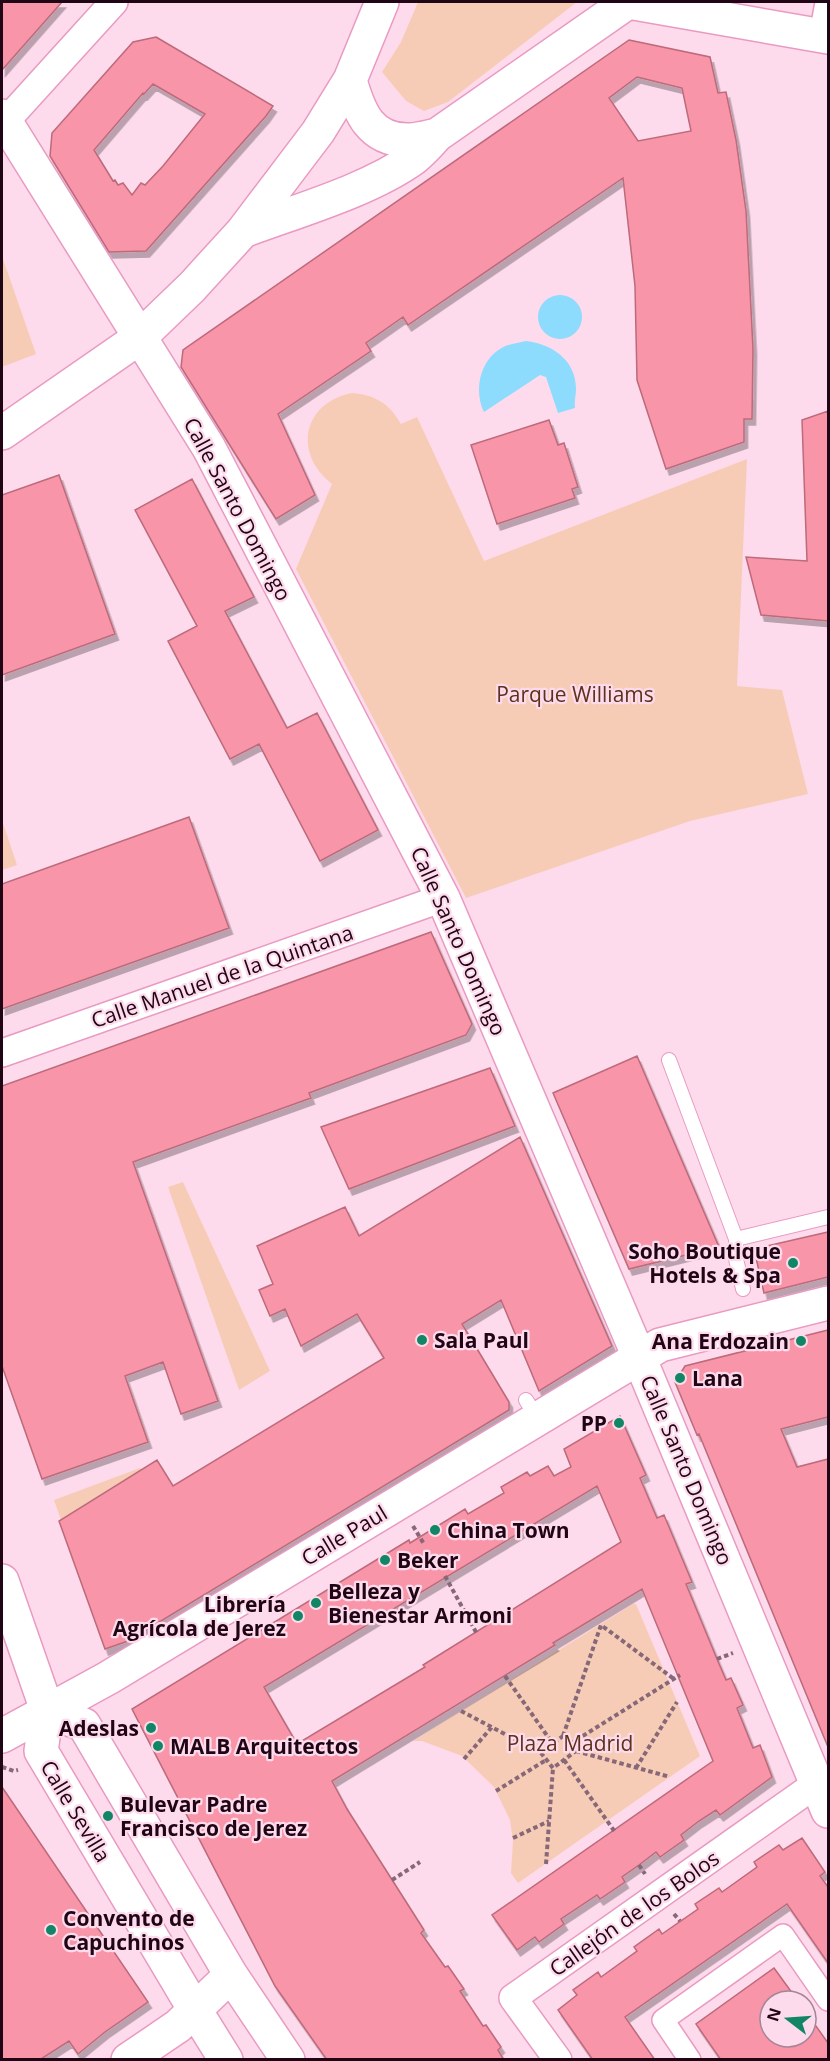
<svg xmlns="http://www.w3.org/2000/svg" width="830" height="2061" font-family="'Open Sans',sans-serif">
	<defs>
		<filter id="shadow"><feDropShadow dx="3.5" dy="6" stdDeviation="0" flood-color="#0004"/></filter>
	</defs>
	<rect width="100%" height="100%" fill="#fddbec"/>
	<path fill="#f7ccb6" d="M418,2H577L448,102L424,111L406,101L382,72L401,42Z
		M2,256L36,354L2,367Z
		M352,393C375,395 389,403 401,424L417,417L484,561L747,459L737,686L782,690L808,794L690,821L466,898L296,569L332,484C293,454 302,403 352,393Z
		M2,820L17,865L2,870Z
		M183,1182L270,1371L239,1390L168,1187Z
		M140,1468L143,1471L61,1520L54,1500Z
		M633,1604H636L700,1756L518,1883L511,1873L513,1841L510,1820L494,1787L462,1756L422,1741H413Z"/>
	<path fill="#8ddbfd" d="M538 317a22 22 0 1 1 44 0a22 22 0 1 1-44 0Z
		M526,341C552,344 576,360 576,389C576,395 574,402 575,408L558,413L546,377L540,375L484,412C474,392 479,362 500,349C508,344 517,343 526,341Z"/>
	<path fill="#f895a8" stroke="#bd6a7b" stroke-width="1.5" fill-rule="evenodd" filter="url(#shadow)" d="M2,2H62L2,70Z
		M156,37L273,106L266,116L146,251L109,252L50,156L52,133L133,42ZM153,84L205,114L163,166L145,185L141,183L132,195L123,183L118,185L115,180L113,181L94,150L143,93L144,94Z
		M629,40L710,57L718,93L726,92L736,140L746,211L753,349L752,419H744V442L666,469L637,380L635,286L623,178L408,325L403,317L366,343L371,351L278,414L315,495L276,519L181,367L183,350ZM637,77L682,88L691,131L638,141L609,98Z
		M828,411V621L761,615L746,557L807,561L802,420Z
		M549,420L558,445L564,443L578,487L572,489L575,498L497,524L471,445Z
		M59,475L115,634L2,675V495Z
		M192,479L254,597L225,611L287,728L317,713L378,830L320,861L259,744L230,759L168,641L197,626L135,510Z
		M189,817L229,928L2,1009V884Z
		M431,932L472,1024L466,1035L309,1093L311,1098L133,1162L218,1401L181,1414L163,1362L125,1376L148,1442L42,1479L2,1366V1086Z
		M637,1056L719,1247L629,1269L553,1093Z
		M490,1068L515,1126L349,1189L321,1127Z
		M520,1137L612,1346L539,1391L501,1300L462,1324L509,1402V1410L128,1641L105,1649L59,1521L157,1460L173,1486L384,1358L357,1314L301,1346L285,1309L270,1316L259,1290L273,1284L257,1246L345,1207L359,1236Z
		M828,1232V1277L764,1293L754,1249Z
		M828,1330V1417L781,1429L797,1467L828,1459V1747L699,1434L697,1435L675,1382L685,1366Z
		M620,1416L646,1475L640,1478L657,1518L664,1515L692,1582L686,1584L717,1659L726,1680L731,1678L743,1705L737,1708L753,1748L760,1745L772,1777L720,1815L716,1810L699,1821L681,1835L684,1840L660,1857L656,1852L639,1865L622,1877L625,1882L600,1899L597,1895L561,1919L564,1924L539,1942L535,1937L517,1950L492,1915L713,1761L642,1589L553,1643L555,1645L332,1781L347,1809L424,1930L421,1933L445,1967L448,1966L464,1989L460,1991L483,2026L486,2025L501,2047L498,2050L504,2060H327L275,1986L132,1709L409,1540L410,1543L465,1509L468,1514L504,1493L501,1487L527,1472L530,1476L548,1466L554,1476L571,1467L564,1449ZM597,1486L621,1542L423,1665L425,1667L297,1744L264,1687Z
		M2,1787L148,2002L105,2032L78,2054L69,2041L41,2059H2Z
		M802,1838L825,1872L820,1876L828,1887V1963L787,1904L625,2017L655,2060H593L558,2010L577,1995L573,1990L598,1972L601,1977L637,1951L634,1947L659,1929L662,1934L698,1909L695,1904L719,1888L722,1892L757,1867L754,1862L779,1845L783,1850Z
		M774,1968L798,2001H770V2037H806V2012L828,2043V2060H721L696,2024Z"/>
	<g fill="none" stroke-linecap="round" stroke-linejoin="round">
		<g stroke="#e99ac2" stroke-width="16">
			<path id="service" d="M669,1060L736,1239
				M743,1289L736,1259V1239L828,1217
				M526,1400L537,1418"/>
		</g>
		<g stroke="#e99ac2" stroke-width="24">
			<path id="pedestrian" d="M690,2060L663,2020L783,1935L828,2000"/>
		</g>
		<g stroke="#e99ac2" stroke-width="30">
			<path id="minor" d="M823,36L828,8
				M5,122L114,2
				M2,1053L443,898
				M558,2060L513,1998L816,1784"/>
		</g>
		<g stroke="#e99ac2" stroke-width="36">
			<path id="tertiary" d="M628,2L828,37
				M350,80C359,112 370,141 409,140C418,140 428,137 437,135
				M2,116L209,448L443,898L639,1357L828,1811
				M243,231C296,211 368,191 414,158C422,152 430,143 437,135L628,2
				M2,433L139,338L192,287L243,231L318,132L350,80L382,2
				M2,1581L47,1710L41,1751L195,2010L226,2060
				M47,1710L84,1725L231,1975L288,2060
				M2,1736L108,1678L660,1345L828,1303
				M128,2060L178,2026L231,1975"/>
		</g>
		<path stroke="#876878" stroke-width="4" stroke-dasharray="4.5 3" stroke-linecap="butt" d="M413,1526L424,1544
			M445,1576L477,1634
			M717,1659L733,1653
			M505,1676L553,1744
			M461,1711L541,1753L553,1768L576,1751L563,1736L541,1753
			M563,1736L601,1625L674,1679
			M570,1744L680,1675
			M576,1751L670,1777
			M464,1759L492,1727
			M564,1760L615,1832
			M2,1767L14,1771L18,1770
			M636,1768L677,1702
			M496,1791L546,1760
			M513,1838L549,1821
			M546,1864L553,1768
			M639,1865L645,1874
			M392,1880L420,1862
			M674,1914L680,1921"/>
		<use href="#service" stroke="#fff" stroke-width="14"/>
		<use href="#pedestrian" stroke="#fff" stroke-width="21"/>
		<use href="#minor" stroke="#fff" stroke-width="27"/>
		<use href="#tertiary" stroke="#fff" stroke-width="33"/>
	</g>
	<g fill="#118665" stroke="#fddbec" stroke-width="2">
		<circle cx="793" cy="1263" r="6"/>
		<circle cx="422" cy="1340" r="6"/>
		<circle cx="801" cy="1341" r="6"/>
		<circle cx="680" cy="1378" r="6"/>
		<circle cx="619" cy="1423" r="6"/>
		<circle cx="435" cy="1530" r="6"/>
		<circle cx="385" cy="1560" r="6"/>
		<circle cx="316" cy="1603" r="6"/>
		<circle cx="298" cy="1616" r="6"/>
		<circle cx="151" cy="1728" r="6"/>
		<circle cx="158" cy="1746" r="6"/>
		<circle cx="108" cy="1816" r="6"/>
		<circle cx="51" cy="1930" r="6"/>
	</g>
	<g text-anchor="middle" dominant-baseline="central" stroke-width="4.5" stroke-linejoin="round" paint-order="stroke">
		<g font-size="21" fill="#200514" stroke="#fddbec">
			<text transform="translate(238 509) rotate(62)">Calle Santo Domingo</text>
			<text transform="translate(459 941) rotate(66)">Calle Santo Domingo</text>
			<text transform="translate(222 976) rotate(-19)">Calle Manuel de la Quintana</text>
			<text transform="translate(687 1470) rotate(67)">Calle Santo Domingo</text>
			<text transform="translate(344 1535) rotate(-31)">Calle Paul</text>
			<text transform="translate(76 1811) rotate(59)">Calle Sevilla</text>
			<text transform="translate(634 1913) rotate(-35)">Callejón de los Bolos</text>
		</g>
		<g font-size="21" fill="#5d311a" stroke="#fddbec">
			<text x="575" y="694">Parque Williams</text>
			<text x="570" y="1743">Plaza Madrid</text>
		</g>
		<g font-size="21" font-weight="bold" fill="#200514" stroke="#fddbec" text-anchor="start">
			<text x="781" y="1251" text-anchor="end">Soho Boutique<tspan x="781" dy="24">Hotels &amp; Spa</tspan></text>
			<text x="434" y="1340">Sala Paul</text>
			<text x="789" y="1341" text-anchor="end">Ana Erdozain</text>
			<text x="692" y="1378">Lana</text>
			<text x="607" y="1423" text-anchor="end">PP</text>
			<text x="447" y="1530">China Town</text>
			<text x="397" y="1560">Beker</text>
			<text x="328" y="1591">Belleza y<tspan x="328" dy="24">Bienestar Armoni</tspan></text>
			<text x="286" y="1604" text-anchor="end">Librería<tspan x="286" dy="24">Agrícola de Jerez</tspan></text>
			<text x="139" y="1728" text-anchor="end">Adeslas</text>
			<text x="170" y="1746">MALB Arquitectos</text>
			<text x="120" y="1804">Bulevar Padre<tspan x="120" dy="24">Francisco de Jerez</tspan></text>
			<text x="63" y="1918">Convento de<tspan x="63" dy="24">Capuchinos</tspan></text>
		</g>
	</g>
	<rect width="830" height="2061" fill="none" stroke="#200514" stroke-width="6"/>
	<g transform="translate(788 2019) rotate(287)"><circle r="28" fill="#fddbec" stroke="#a58596" stroke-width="1.5"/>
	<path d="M0-4.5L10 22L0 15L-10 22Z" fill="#118665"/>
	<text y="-9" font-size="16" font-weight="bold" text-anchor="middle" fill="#200514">N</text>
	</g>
</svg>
